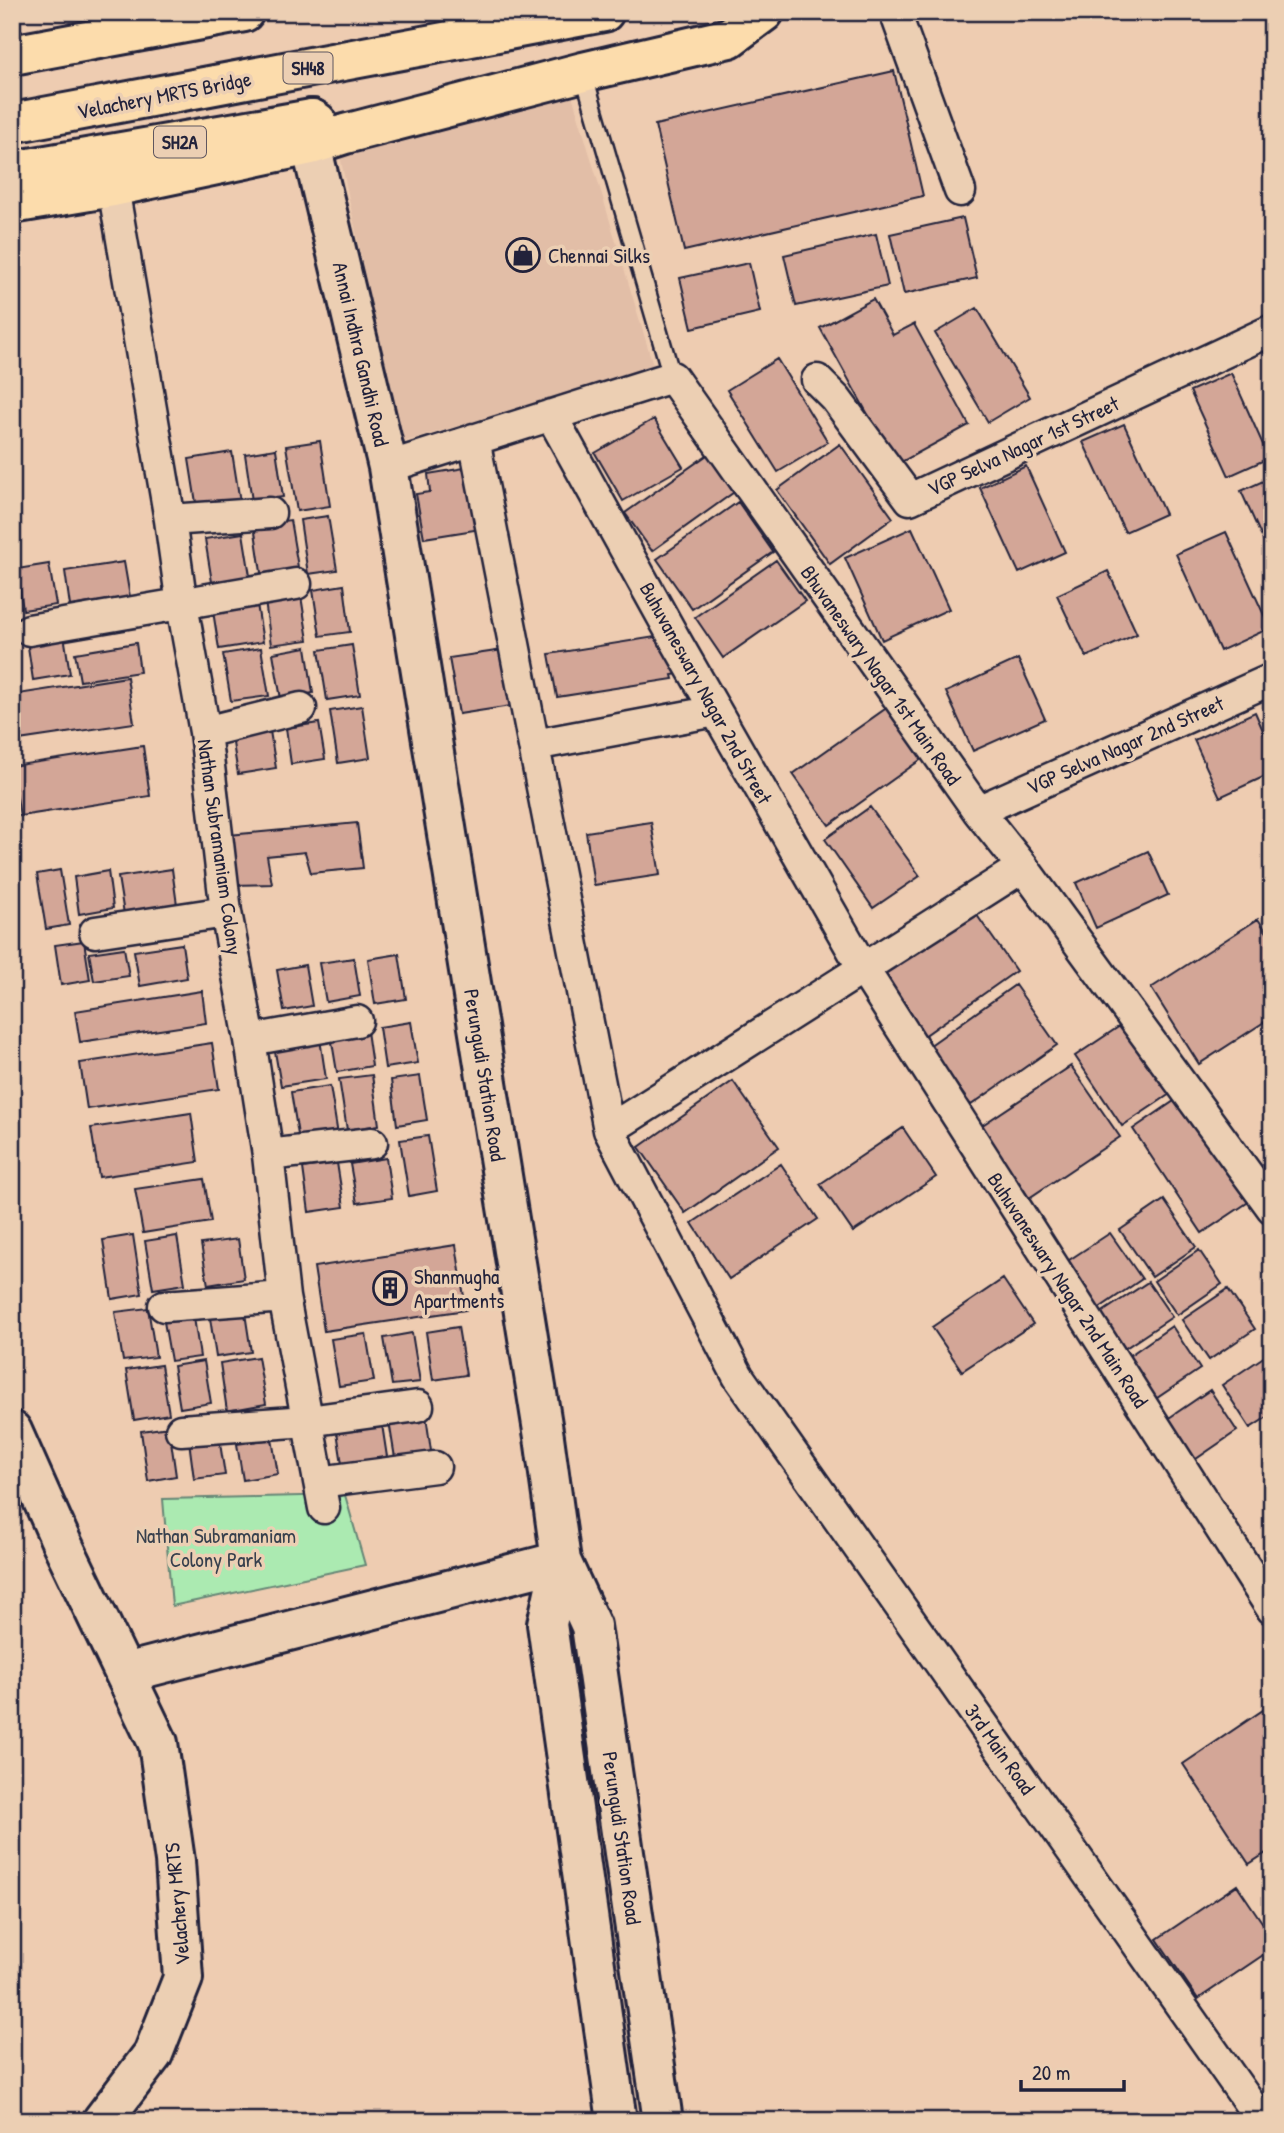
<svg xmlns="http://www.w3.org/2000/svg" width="1284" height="2133" font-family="'Patrick Hand',sans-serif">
	<rect width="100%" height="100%" fill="#eeccb1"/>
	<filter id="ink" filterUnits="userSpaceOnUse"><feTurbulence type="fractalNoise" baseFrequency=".0143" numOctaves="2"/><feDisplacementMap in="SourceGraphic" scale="14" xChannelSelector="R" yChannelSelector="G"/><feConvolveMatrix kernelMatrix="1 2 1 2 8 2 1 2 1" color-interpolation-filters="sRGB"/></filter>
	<g filter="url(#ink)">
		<path fill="#e2bea7" d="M572,95L654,368L400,443L339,151Z"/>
		<path fill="#abeab1" stroke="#668676" stroke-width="2" d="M345,1495L365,1565L172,1606L163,1499Z"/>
		<path fill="#d3a697" stroke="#22223b" stroke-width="2" d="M894,71L923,196L684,251L655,125Z
			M963,218L977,278L904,294L890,234Z
			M876,234L888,286L796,306L784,255Z
			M749,263L760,312L692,328L680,278Z
			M873,299L893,335L914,324L969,425L896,465L820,328Z
			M977,308L1030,397L988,422L935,333Z
			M777,359L828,442L778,472L727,390Z
			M1231,373L1269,458L1229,476L1190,391Z
			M654,419L683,467L623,501L595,453Z
			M1124,424L1165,514L1125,532L1083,442Z
			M320,441L330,506L297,511L286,446Z
			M840,444L893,518L830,564L777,490Z
			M276,449L283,497L252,501L245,454Z
			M232,452L240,502L197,509L189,459Z
			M710,453L737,490L652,551L625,513Z
			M477,466L487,528L424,538L416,494L430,492L428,474Z
			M1026,466L1065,552L1019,573L980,488Z
			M1272,477V560L1241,491Z
			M738,502L773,552L692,609L657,559Z
			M328,516L337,570L308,574L300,520Z
			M290,520L299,573L262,579L254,525Z
			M912,528L949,609L882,640L845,558Z
			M1226,532L1270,628L1220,651L1176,554Z
			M243,533L251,582L213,588L205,539Z
			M776,560L805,601L723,658L695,617Z
			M124,562L130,597L70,606L65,571Z
			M49,564L56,605L23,610L17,569Z
			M1108,571L1137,634L1086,657L1057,595Z
			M344,585L350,632L320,636L313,590Z
			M301,596L308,640L271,645L265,601Z
			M257,604L263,642L219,649L213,611Z
			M64,635L70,674L33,680L27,640Z
			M661,636L679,674L672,675L673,679L557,697L549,654Z
			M136,643L140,672L80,681L75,653Z
			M352,645L360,695L327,700L319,650Z
			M306,647L313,693L281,699L273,653Z
			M261,648L269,696L231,701L223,654Z
			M510,649L517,694L509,695L511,706L459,714L449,658Z
			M1018,659L1045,719L973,751L946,692Z
			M127,677L134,723L12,741V695Z
			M362,706L370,758L338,763L330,711Z
			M888,707L923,758L829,825L793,774Z
			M1255,712L1272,751V773L1220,797L1194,740Z
			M319,723L325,759L291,764L286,728Z
			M270,731L276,768L238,774L232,737Z
			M143,746L150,796L20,816L12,766Z
			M870,807L920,876L873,908L825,839Z
			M651,822L660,875L594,885L586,832Z
			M357,823L363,868L311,873L305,852L267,856L272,884L234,885L229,835Z
			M1148,851L1168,895L1096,928L1076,883Z
			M172,869L178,912L125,920L118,877Z
			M60,870L69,925L46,929L37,874Z
			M108,871L113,908L79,914L74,877Z
			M974,911L1016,971L924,1036L882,976Z
			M1258,919L1272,940V1017L1199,1064L1151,988Z
			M84,941L90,980L61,985L55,945Z
			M182,944L187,978L140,986L134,951Z
			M124,948L129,976L94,981L89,953Z
			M399,954L406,999L375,1004L368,959Z
			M354,958L360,996L326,1002L319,963Z
			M305,965L312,1006L284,1011L277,970Z
			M1015,985L1057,1045L971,1105L929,1046Z
			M202,991L206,1023L80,1042L75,1011Z
			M411,1022L418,1063L385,1068L379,1027Z
			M1126,1022L1173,1092L1122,1126L1075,1056Z
			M367,1031L372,1066L337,1072L331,1036Z
			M320,1039L326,1079L281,1086L274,1046Z
			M212,1043L219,1089L87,1109L80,1063Z
			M1071,1066L1120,1137L1029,1198L981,1126Z
			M372,1075L379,1125L347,1130L339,1079Z
			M420,1076L427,1120L397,1125L391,1080Z
			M733,1081L779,1147L685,1213L639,1147Z
			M330,1086L338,1135L299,1141L291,1092Z
			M1180,1097L1250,1201L1202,1233L1133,1129Z
			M191,1113L198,1162L99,1177L91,1128Z
			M903,1128L936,1177L853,1232L820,1184Z
			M428,1136L437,1191L409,1196L400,1140Z
			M386,1158L392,1198L357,1203L350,1164Z
			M337,1163L344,1207L309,1212L303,1168Z
			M781,1164L818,1219L729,1279L692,1223Z
			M204,1179L211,1222L143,1233L135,1189Z
			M1164,1200L1196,1247L1152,1277L1120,1230Z
			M1110,1233L1142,1279L1092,1313L1060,1266Z
			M133,1235L142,1294L112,1299L103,1240Z
			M177,1236L185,1284L153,1289L145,1241Z
			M238,1239L244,1279L208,1285L201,1244Z
			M456,1245L466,1310L324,1331L314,1267Z
			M1199,1250L1222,1284L1177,1315L1154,1281Z
			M1003,1279L1033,1324L962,1371L932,1327Z
			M1148,1282L1172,1317L1121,1351L1098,1315Z
			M1228,1289L1255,1329L1209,1360L1182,1320Z
			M148,1308L156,1357L123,1361L115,1312Z
			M193,1311L200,1357L171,1361L163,1316Z
			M245,1313L251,1352L216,1357L210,1318Z
			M1172,1326L1200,1369L1154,1400L1126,1358Z
			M458,1327L466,1375L433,1380L426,1332Z
			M412,1333L420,1382L392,1385L384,1338Z
			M366,1334L374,1381L339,1386L331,1339Z
			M1271,1352L1272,1414L1250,1428L1222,1385Z
			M258,1357L266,1404L227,1411L220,1363Z
			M204,1361L211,1403L180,1408L173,1366Z
			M161,1365L169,1414L134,1420L126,1370Z
			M1210,1390L1237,1431L1193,1461L1166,1420Z
			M425,1409L432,1458L396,1464L388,1415Z
			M381,1418L387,1457L342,1464L336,1425Z
			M169,1427L176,1476L148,1481L141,1431Z
			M219,1437L225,1475L194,1479L189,1441Z
			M272,1439L278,1474L243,1480L237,1444Z
			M1272,1704V1849L1249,1864L1183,1764Z
			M1237,1885L1272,1937V1949L1198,1999L1157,1939Z"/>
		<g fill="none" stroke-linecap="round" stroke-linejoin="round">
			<g stroke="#22223b" stroke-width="21">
				<path id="service" d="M583,72L672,377"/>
			</g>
			<g stroke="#22223b" stroke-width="35">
				<path id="minor" d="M895,12L960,191
					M113,187L170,520L182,605L205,732L226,912L250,1040L268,1155L284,1297L324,1508
					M817,380L836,399L910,499L1272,330
					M551,415L677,643L864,970L1272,1609
					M474,439L609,1130
					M388,467L672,377L978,811L1023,867L1272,1208
					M170,520L270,513
					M29,630L296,584
					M205,732L301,708
					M534,745L716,711
					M978,811L1272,679
					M1023,867L609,1130L738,1376L1262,2121
					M95,932L226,912
					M250,1040L357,1021
					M268,1155L372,1143
					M164,1306L284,1297
					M181,1430L308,1421L418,1406
					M319,1482L435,1467"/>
			</g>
			<g stroke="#22223b" stroke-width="44">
				<path id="tertiary" d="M312,119L311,145L388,467L544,1437L561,1561L591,1626L663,2121
					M12,1431L60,1539L158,1743L175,1861L183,1978L153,2054L102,2121
					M561,1561L547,1624L617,2121
					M125,1673L561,1561"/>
			</g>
			<g stroke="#22223b" stroke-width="44">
				<path id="primary" d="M12,55L244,12
					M12,123L604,12
					M12,171L312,119L317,122
					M12,204L113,187L311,145L345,134L583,72L729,38L764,12"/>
			</g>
			<use href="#service" stroke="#eccfb3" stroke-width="16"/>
			<use href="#minor" stroke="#eccfb3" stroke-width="30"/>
			<use href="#tertiary" stroke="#eccfb3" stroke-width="38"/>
			<use href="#primary" stroke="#fcdcac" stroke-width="38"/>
		</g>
	</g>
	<defs>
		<g id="shop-ring" transform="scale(1.75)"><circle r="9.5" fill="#eccfb3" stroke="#22223b" stroke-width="1.5"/><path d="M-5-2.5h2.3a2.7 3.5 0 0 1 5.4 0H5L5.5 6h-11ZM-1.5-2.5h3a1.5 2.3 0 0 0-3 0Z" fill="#22223b"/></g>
		<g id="building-ring" transform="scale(1.75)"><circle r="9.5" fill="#eccfb3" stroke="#22223b" stroke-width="1.5"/><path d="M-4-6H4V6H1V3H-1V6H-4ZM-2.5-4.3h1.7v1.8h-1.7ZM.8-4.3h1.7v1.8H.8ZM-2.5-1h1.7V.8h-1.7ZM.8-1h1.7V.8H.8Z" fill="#22223b"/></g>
	</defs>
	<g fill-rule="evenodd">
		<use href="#shop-ring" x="523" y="255"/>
		<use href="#building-ring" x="390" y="1288"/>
	</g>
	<g text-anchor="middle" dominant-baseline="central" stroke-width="7" stroke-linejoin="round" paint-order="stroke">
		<g fill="#eccfb3" stroke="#5f565f" stroke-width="2">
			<rect x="283.5" y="52.5" width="49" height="31" rx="5"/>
			<rect x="154" y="126.5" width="52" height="31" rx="5"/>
		</g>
		<g font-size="19" font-weight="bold" fill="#22223b">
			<text x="308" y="68">SH48</text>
			<text x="180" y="142">SH2A</text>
		</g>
		<g font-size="21" fill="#22223b" stroke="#eccfb3">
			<text transform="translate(164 95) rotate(-11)">Velachery MRTS Bridge</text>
			<text transform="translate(361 354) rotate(77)">Annai Indhra Gandhi Road</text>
			<text transform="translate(1023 446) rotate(-25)">VGP Selva Nagar 1st Street</text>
			<text transform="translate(881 675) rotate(55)">Bhuvaneswary Nagar 1st Main Road</text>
			<text transform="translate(706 693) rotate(61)">Buhuvaneswary Nagar 2nd Street</text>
			<text transform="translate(1125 745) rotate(-24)">VGP Selva Nagar 2nd Street</text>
			<text transform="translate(220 847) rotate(82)">Nathan Subramaniam Colony</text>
			<text transform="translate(485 1075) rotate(81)">Perungudi Station Road</text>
			<text transform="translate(1068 1290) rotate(57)">Buhuvaneswary Nagar 2nd Main Road</text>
			<text transform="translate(1000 1749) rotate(55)">3rd Main Road</text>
			<text transform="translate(622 1838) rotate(82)">Perungudi Station Road</text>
			<text transform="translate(177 1904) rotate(-95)">Velachery MRTS</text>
		</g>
		<g font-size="21" fill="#22223b" stroke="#eccfb3" text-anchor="start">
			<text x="548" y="255">Chennai Silks</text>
			<text x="414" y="1276">Shanmugha<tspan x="414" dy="24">Apartments</tspan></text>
		</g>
		<g font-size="21" fill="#37404d" stroke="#eccfb3">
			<text x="216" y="1535">Nathan Subramaniam<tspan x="216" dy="24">Colony Park</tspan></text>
		</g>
	</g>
	<rect width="1284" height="2133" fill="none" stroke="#eccfb3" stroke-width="42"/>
	<rect x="21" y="21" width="1242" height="2091" fill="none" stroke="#22223b" stroke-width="2.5" filter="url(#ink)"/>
	<path d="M1021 2080v10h103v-10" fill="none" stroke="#22223b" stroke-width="3.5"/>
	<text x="1032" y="2080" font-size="21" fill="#22223b" stroke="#eccfb3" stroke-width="5" paint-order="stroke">20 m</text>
</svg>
